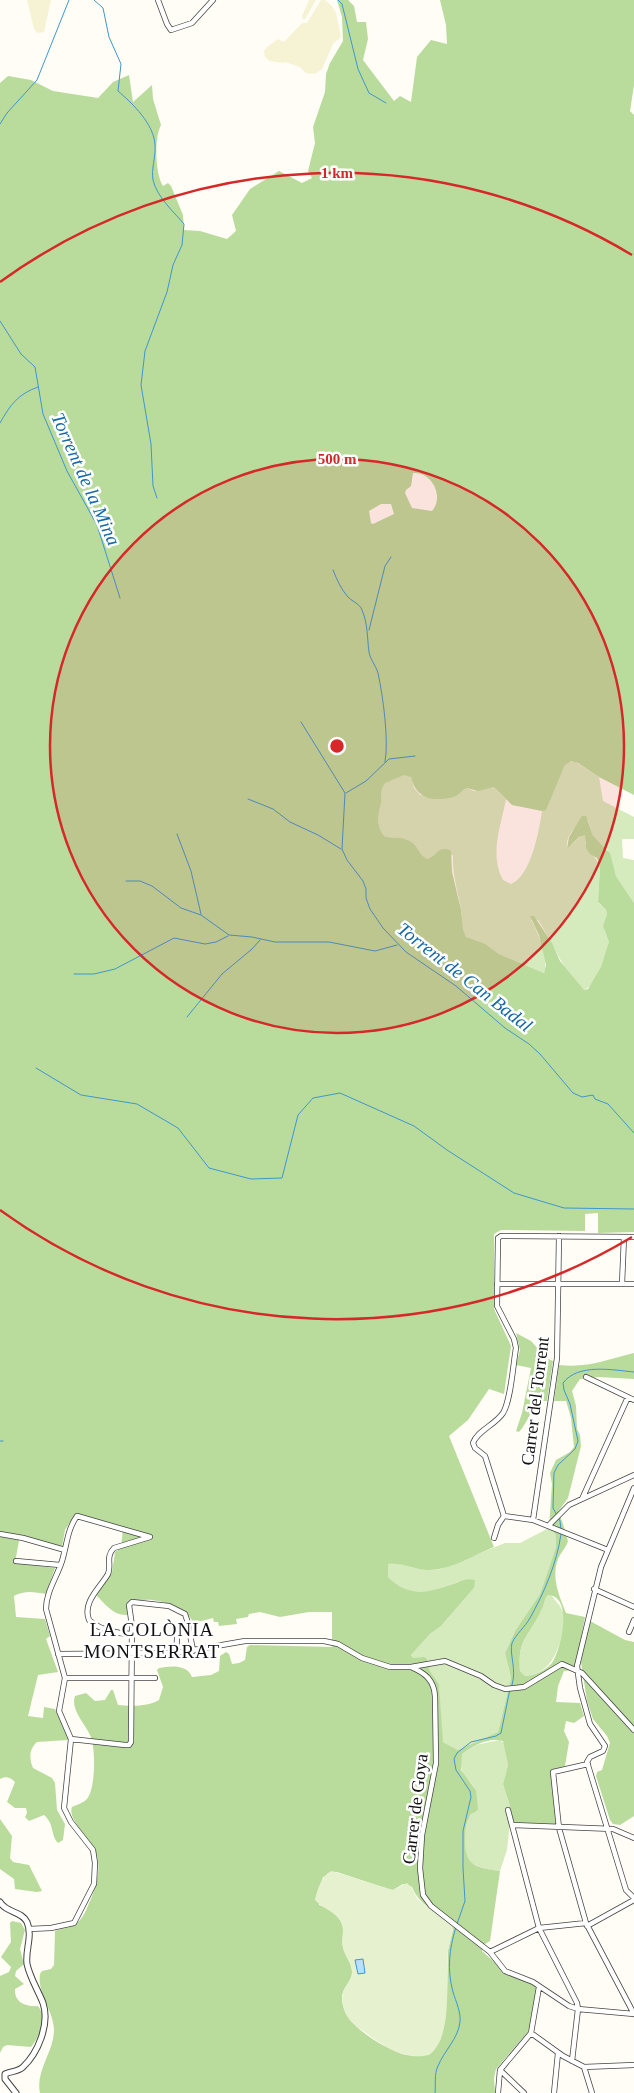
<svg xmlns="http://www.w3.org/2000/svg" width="634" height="2093" font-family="'Times New Roman',serif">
	<rect width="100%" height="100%" fill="#fffdf5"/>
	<path fill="#f6f3d4" d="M27,0H51L44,32L37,33L34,29Z
		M309,0H316L305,19H303L302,16Z
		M321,0H325L332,6L336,13L341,37L333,44L322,69L315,74L306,73L300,67L285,62L283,63L270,61L265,57L264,51L267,47L278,39L284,42L302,23H307Z"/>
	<path fill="#d5ebbd" d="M574,761L599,777L603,801L634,817V839H622L623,858L634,860V903L616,876L608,850L593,837L588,820C576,825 565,834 567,849L582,835H586L585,844L600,865L598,902C601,907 607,908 607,914C607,918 604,921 604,925C603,931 609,937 609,943C608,955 595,987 584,990C568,981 550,937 538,920H531C538,931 549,961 544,973L499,954L489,947L466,937C461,928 463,919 461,910C458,890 452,875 453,855L427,859C419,856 419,847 413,843C405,837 393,839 384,836C375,825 379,814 381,801C382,796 380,790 383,785C387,777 403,772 411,777L414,788L420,795L451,797L467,788L474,791L494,787L506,799C501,826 489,854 503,880L511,884C531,876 539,831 542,811L546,809L565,765L567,762Z
		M549,1528L556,1535V1547L540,1594L515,1631L505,1653L511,1678L498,1732L458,1750L443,1742L442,1739L439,1684L430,1671L427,1659L413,1658L411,1655L430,1634L441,1626L474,1588L464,1580C436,1590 412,1602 388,1577V1564L401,1563L415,1568L429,1570L441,1569L505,1543H520Z
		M548,1595H551L560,1606L565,1616C563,1640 554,1675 525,1676L520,1671C517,1638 530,1636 542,1609C545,1604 544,1599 548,1595Z
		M500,1740L504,1743L508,1765L503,1784L510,1806V1822L507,1850L500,1871C465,1867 457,1855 468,1820C469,1816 473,1814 474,1810C476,1804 476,1797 476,1790C466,1773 458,1777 462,1753L475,1745Z"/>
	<path fill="#b9dc9c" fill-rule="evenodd" d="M337,0H348L354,6L357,22H366L368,39L363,60L394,101L400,96L411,102L417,57L431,40L447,44L446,25L440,0H634V85L630,111L634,115V795L599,777L578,763L571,761L565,765L546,810L542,811L512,805L494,787L478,791L467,788C462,790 458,796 453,797C433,802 416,799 411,777L404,775L385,783C380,789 382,795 381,803C378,815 376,826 384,836C394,839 404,836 413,843C419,848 419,855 427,859C436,857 439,844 451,851L452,872L461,910L463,929L466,937L485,944L499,954L544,973L546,965L539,935L530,916H534L552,943L560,961L584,990L588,989L601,967L609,942L603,926L607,914L606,910L598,902L600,865L597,858L590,854L586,848L585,835L579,837L567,849L569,837L582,816H586L593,836L610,853L616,876L634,903V1232L598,1233V1213L585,1214V1231L501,1230L494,1234V1309L511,1346L504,1394L489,1389L468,1420L449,1436L494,1547C474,1555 449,1571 427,1570C413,1569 402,1562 388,1564V1577C410,1599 430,1592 456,1583C463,1580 468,1578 475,1580L474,1588L441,1626L430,1634L411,1655L413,1658L424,1657L427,1659L430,1671L439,1684L443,1742L458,1750L498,1732L511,1678L505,1653L515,1631L540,1594L556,1547V1535L549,1528L552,1484L550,1473L556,1460L570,1452L574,1447L571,1418L566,1401H554L559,1365C589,1368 605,1360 634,1353V1379L599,1377L580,1379L572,1391L576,1406L577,1429L580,1435L581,1446L568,1498L558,1512C563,1521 565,1532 568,1541C566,1548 561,1552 558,1559C551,1578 559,1595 566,1613L585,1617L575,1670L564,1671L558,1686L556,1702L580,1703L584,1716L574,1723L566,1721L564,1731L569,1742L565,1766L551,1770L556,1824L510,1822V1806L503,1784L508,1765L503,1741C489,1737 473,1745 462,1754L461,1770L476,1790L478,1809C476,1813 472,1812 470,1816C466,1822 465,1832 465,1839C464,1866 477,1868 500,1871L490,1941L485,1944L482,1951L510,1976L530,1983L537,1988L530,2027L527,2033L496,2069L494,2078L495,2093H40C35,2071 54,2052 54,2030C54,2012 37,1994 40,1974L42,1971L51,1969L54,1965L55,1931C62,1928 73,1928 77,1923C84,1918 87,1907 91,1899C97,1884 102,1866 95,1850C90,1838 67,1819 72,1807C76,1805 83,1803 86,1800C96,1791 96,1746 90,1735C85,1724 70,1709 75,1696L86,1693L95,1701L105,1700L111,1690H113L118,1705C130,1706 148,1707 159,1700L163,1687L157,1670L159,1668C170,1666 187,1664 192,1677L211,1675L219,1671L220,1656L226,1652L229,1654L232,1664L239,1663L245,1660L247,1647L250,1645L332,1647V1612H309L280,1617L260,1612L249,1614L248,1617L236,1619L237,1624L219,1626L218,1622H214L213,1618L194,1623C184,1604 149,1594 129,1603L127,1615C114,1616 105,1604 96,1595L112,1572L115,1552L121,1548L123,1528L76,1513L65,1530L62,1547L20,1535L15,1563L55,1568L46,1594C34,1592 25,1590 14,1596L16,1617L45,1619L50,1636L46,1639L58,1672L38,1675L28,1716L43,1718L44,1707L55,1709L68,1737V1740L37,1742C29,1749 29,1759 33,1768L52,1778L55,1783L57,1810L65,1824L63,1840L58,1843C50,1834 55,1825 44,1815L29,1821L25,1817L27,1813L26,1808H15L7,1802L15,1782C10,1777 6,1776 0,1779V83L8,76L31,80L53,91L98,98L113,82L129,75L133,102L152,85L153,99L161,125C154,138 155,174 163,186L168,183L171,186L183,215L184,230L200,231L227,239L236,231L232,215L250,189L279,171L302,183L312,178L308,171L315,143L313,127L325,92L326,74L330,63L343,41L342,17ZM413,473C431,471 445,496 432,511L412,508L405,493L406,490L411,486ZM381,504H391L394,514L373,524L371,523L369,511ZM548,1595C574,1596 561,1650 552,1663C546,1670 534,1676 525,1676L520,1671C517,1638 530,1636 542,1609C545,1604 544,1599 548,1595ZM337,1872L388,1889L393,1890L403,1884L412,1887C422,1911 440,1908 453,1930L448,1950L447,1997L440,2041L406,2055C383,2048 340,2024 342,1996C343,1987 353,1980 352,1972C352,1963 345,1955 343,1947C341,1940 345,1931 342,1924C339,1915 328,1908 319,1905V1889L323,1877Z
		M516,1333L531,1341L546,1358L553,1361L547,1401H540C531,1409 528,1422 519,1432L516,1431L522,1413L531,1368L516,1365L520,1350Z
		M590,1621L625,1640L634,1642V1816L620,1825L613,1824L610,1820L596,1776L597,1772L602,1770L610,1743L607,1736L593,1719L587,1701L581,1662Z
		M0,1819L12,1836L10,1858L13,1862L29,1865L42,1891L37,1892L15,1889L14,1879L0,1869Z
		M12,1921L21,1923L25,1930L20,1949L24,1964L16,1971L15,1976L24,1984L15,1989C14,2003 27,2007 38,2006C48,2019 40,2036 31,2047L7,2045L3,2047L0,2053V1976L9,1972L11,1967L1,1957L11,1942L10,1923Z"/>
	<path fill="#e6f2cf" d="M332,1871L393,1890L407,1883L411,1887L418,1900L453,1925C453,1934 449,1942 448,1951C445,1979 454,2037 429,2055C402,2061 383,2045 363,2031C353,2024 345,2018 343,2005C339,1988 351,1984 352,1973C353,1965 345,1957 343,1948C341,1940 345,1929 341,1922C335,1911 323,1909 315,1900C317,1891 322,1874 332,1871Z"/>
	<path fill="#b9e0f7" stroke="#3f96cf" d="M363,1959L365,1973L358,1974L355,1960Z"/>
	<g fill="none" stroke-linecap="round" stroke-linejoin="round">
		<path stroke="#3f96cf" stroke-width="1" d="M94,0L103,8L109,37L121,64L118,91C133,104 154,124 155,145C156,156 151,169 153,180C157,197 173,211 184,224L182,245L173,265L167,292L145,351L141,385L151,444L153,486L157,498
			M338,0L342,4L358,69L369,93L386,103
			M0,124L7,113L37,80L69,0
			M0,321L21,354L35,367L43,414L67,471L97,525L120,598
			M0,423C10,405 18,394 38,387
			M333,570C337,580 341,589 348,597C353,602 360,604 362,610C368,624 367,637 369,652C370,659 376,666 378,673C383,696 389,740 385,762
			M369,630L385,566L391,557
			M301,722L345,793L342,849L347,860L363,881L366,889V898L370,909L383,928L406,952L456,986L505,1028L529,1044L540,1054L573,1093L582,1097L593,1095L595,1099L608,1104L634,1133
			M346,793L366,781L389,759L415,756
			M248,799L273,809L290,822L318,835L341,849
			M177,834L191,871L201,914
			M126,881H140L152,886L181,908L201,915L229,935L252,937L275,942H329L375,951L397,945
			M74,974H94L115,969L174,938L205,944L216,942L228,936
			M187,1017L222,974L252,949L260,940
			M36,1068L81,1095L137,1104L178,1128L209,1168L251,1179L282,1178L298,1115L313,1098L340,1093L414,1126L447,1150L514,1193L564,1208L634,1209
			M0,1441H3
			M561,1530L560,1521L553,1508L554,1473L558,1465L575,1449L578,1441L570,1404L564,1390L563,1383C578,1363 613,1370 634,1372
			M512,1685C517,1669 509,1654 512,1643C516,1634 525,1627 530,1618C544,1593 557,1563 561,1534
			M457,1924L465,1901L463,1868V1831L471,1797L470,1791L456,1770L454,1759L457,1753L471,1742L496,1736L501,1733L510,1689
			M435,2093C436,2084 434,2074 438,2066C444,2051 458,2039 460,2022C461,2012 456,2002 453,1992C447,1970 449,1949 456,1927"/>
		<g stroke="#444" stroke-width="6">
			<path id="minor" d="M158,0L167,24L171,30L192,23L213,0
				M497,1284H634
				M622,1284L624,1237
				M586,1377L634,1400
				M634,1488L601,1567L577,1666L580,1688L590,1724L605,1746L603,1751L590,1757L587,1762L626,1890L634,1898
				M582,1499L628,1397
				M504,1516L485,1456L475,1448L473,1443C477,1431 495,1425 503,1413C511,1400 513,1365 516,1348L514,1339L497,1306L498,1238L501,1236L634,1237
				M504,1516L533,1520L608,1550
				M533,1520L557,1358L559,1236
				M549,1525L569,1505L634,1475
				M0,1534L23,1538L65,1550
				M494,1538L498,1525L504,1516
				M16,1561L60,1565
				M594,1589L634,1607
				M629,1632L634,1620
				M176,1653L178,1625
				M58,1654L176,1653L245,1641H324L338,1644L362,1658L390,1667H411L445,1661L481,1676L494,1685L505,1689L524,1687L562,1664L582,1673L634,1730
				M411,1667C425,1673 434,1680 435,1696L436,1763L422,1835L420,1868L423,1895L431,1906L490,1952L505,1971L533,1982L569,2006L578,2009L634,2014
				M65,1678H155
				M71,1739L125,1745H129L131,1742L132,1626L129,1605L132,1602L169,1606L185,1614L188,1623L193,1651
				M588,1764L553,1772L559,1828L586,1923L634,2014
				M508,1810L539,1928L577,2003L578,2009L572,2061
				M513,1825L613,1829L634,1838
				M587,1926L634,1900
				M29,1929L51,1928L74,1923L94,1884L95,1863L93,1850L71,1822L64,1808L71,1739L59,1711L65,1678L46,1609C46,1592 57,1577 62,1561C67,1545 67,1530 77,1516L150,1537L114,1548C105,1557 112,1565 108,1574C100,1588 82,1602 89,1620C100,1630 118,1634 132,1634
				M490,1952L539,1928L586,1923
				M531,2033L563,2056L584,2067
				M584,2067L634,2065
				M584,2067L592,2093
				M500,2070L524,2093
				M498,2093L500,2070L531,2033L539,1987
				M554,2093L558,2053"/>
		</g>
		<g stroke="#444" stroke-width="7">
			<path id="tertiary" d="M0,1902C6,1913 22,1911 27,1922C33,1936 25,1950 27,1964C30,1978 38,1990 43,2003C50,2024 38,2053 23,2067C18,2072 11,2071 5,2074V2079L16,2093"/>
		</g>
		<use href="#minor" stroke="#fff" stroke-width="4.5"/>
		<use href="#tertiary" stroke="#fff" stroke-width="5"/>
	</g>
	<circle cx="337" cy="746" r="287" fill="#d62828" fill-opacity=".12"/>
	<g fill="none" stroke="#d62828" stroke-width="2.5">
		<circle cx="337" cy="746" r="287"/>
		<path d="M632 1237A573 573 0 0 1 0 1210M0 282A573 573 0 0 1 632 255"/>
	</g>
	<g text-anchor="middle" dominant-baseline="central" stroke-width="5" stroke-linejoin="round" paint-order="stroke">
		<g font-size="18" fill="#111" stroke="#fff">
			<text transform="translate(535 1401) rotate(-83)">Carrer del Torrent</text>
			<text transform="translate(415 1809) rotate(-83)">Carrer de Goya</text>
		</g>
		<g font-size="19" font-style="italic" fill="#1768a6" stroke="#fff">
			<text transform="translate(86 479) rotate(66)">Torrent de la Mina</text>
			<text transform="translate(465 977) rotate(38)">Torrent de Can Badal</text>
		</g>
		<g font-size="19" letter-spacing="1" fill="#111" stroke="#fff">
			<text x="152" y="1629">LA COLÒNIA<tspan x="152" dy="22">MONTSERRAT</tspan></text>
		</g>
	</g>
	<circle cx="337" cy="746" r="8" fill="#d62828" stroke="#fff" stroke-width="2.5"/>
	<g font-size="15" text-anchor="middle" font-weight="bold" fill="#d62828" stroke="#fff" stroke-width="5" stroke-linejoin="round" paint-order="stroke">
		<text x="337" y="178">1 km</text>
		<text x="337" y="464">500 m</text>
	</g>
</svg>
